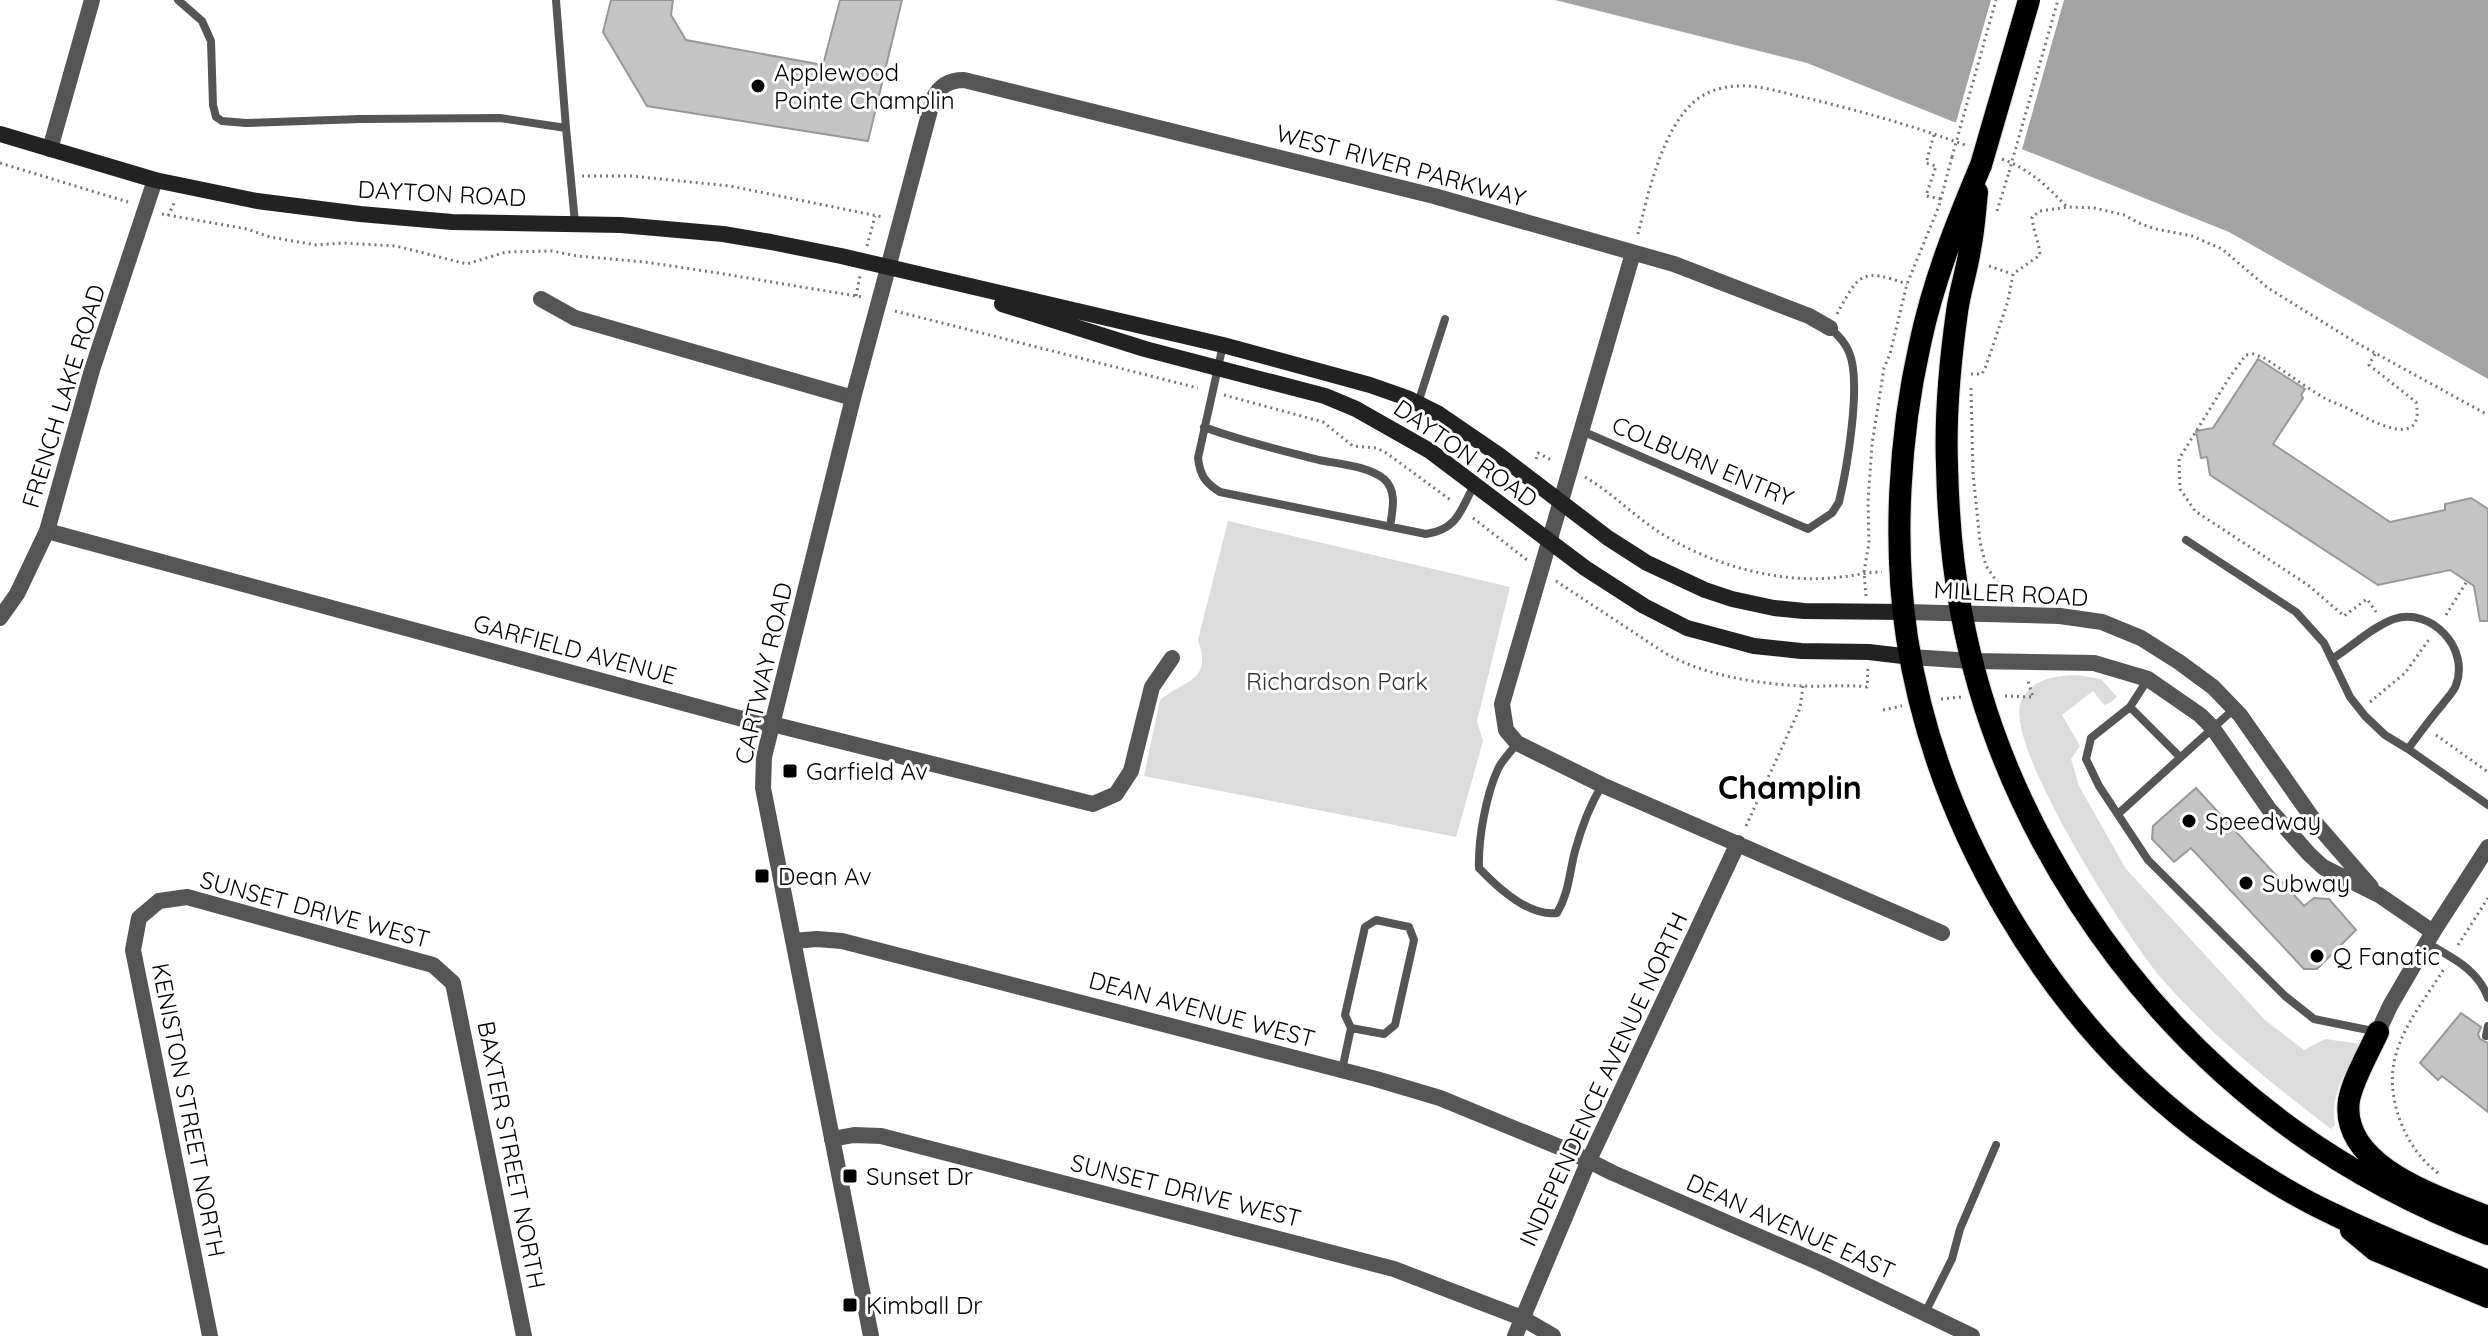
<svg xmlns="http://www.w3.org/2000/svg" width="2488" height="1336" font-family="Quicksand,sans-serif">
	<rect width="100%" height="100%" fill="#fff"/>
	<path fill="#dcdcdc" d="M1228,521L1510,587L1477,721L1483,741L1456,837L1144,776L1160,700C1185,679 1213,682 1198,640Z
		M2077,675L2101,679L2117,697L2110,703L2104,705L2093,691L2062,715L2080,746L2071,759L2079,786L2126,869L2265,1020L2304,1050L2325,1039L2362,1044C2346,1070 2330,1094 2335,1125L2331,1129C2271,1083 2213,1037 2163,980C2130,943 2003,745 2021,702C2031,678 2055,676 2077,675Z"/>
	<path fill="#a3a3a3" d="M1555,0H2488V379L2229,232L1807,63Z"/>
	<path fill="#fff" d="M1991,0H2064L2021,153L1955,126Z"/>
	<path fill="#c4c4c4" stroke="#999" stroke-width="2" d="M611,0H673L671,15L686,40L823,65L840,0H902L868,141L647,106L603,32Z
		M2258,359L2305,389L2301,395L2303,398L2273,444L2390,522L2445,510V504L2471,498L2488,509V621H2480L2474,586L2450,570L2378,585L2210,475L2207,457L2201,458L2196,431L2213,428Z
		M2196,788L2304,906L2314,898L2329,899L2356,930L2317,969H2304L2191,848L2174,862L2152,839L2153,826Z
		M2461,1013L2481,1027L2478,1034L2480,1039L2488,1043V1112L2442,1076L2438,1080L2420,1063Z"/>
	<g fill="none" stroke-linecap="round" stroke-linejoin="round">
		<g stroke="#dbdbdb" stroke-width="24">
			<path id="trunk" d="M1981,165C1956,224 1933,282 1920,344C1899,437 1893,544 1907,638C1936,825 2046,1014 2196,1129C2239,1161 2285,1192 2333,1214C2384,1239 2436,1259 2488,1281
				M1977,192C1975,211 1974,230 1970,249C1967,270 1960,290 1957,312C1950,362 1945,414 1947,465C1948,513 1952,563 1961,611C1999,818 2126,1010 2296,1132C2355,1174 2421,1208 2488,1234
				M2378,1032C2369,1052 2353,1079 2349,1100C2339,1167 2440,1197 2488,1217
				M2351,1230L2375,1250L2488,1297"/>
		</g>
		<path stroke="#777" stroke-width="3" stroke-dasharray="2 4" stroke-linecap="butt" d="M1934,135L1926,163L1936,166L1926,196L1941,199
			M2002,159C2029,169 2046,185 2066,206
			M0,163L128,202
			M582,176H631L730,186L883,217
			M1997,211L2009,172
			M162,214L247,229L270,237L316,245L343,243L396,246L467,264L506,252L552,251L577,256L645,262L718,273L862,297
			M168,216L175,201
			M1638,234C1648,194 1662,129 1695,101C1709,89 1729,85 1747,86C1767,87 1787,94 1807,98C1860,111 1914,126 1965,145
			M867,246L875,216
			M1989,266L2012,274
			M856,296L860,276
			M895,311L1198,388
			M1837,314C1859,273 1862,268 1907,284
			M2375,354L2369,365L2416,402C2426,453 2368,419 2349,409C2340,404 2330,402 2321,396C2301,384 2283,370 2264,358L2253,354L2246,355L2229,378L2179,459L2180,489L2195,511L2308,585L2344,616L2367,599L2376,612
			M1971,374H1982L1986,366L2008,301L2013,274L2040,255C2039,242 2033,230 2032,217L2040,211L2068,207L2095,208L2124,215L2141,224L2156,229L2192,236L2222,249L2268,288L2355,342L2488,415
			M1971,388L1973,473L1980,542L1986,566L1998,583L2006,586V598
			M1224,395L1323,422L1353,446L1376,448L1385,452L1452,501
			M1536,459L1538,453L1553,461
			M1585,477C1611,492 1633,515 1659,532C1709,564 1779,585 1840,577C1854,576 1867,572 1882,572
			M1473,518L1527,560
			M1556,581L1665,653C1705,676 1759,684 1804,686C1825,687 1846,684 1867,687L1868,667
			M1866,596L1864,572L1869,543L1868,502L1872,444L1884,368L1890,354L1907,284L1939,206L1952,157
			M2446,615L2467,581
			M2005,696L2033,697L2027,678
			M1941,699L1961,697
			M2370,702L2405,673L2430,638
			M1883,710L1902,706
			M2436,735L2488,772
			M1746,826L1800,708L1803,686
			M2458,945L2488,898
			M2438,1173C2421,1160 2409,1143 2401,1123C2376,1058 2410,1022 2444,969"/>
		<path stroke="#555" stroke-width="8" d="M178,0L202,21L211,41L213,105L216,117L222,121L246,123L360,119L500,118L566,128L575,223
			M556,0L566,128
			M1223,345L1198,458C1200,475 1205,483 1220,492L1426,534C1457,530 1461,510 1474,485
			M1418,403L1445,319
			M1204,427C1241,441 1280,450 1319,460C1339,464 1368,466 1384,479C1398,491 1392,512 1390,527
			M1582,431L1808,529L1832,513L1839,502C1847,468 1862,382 1849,352C1845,342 1838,335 1830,328
			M2186,540L2296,612L2324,643L2350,697L2365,716L2385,735L2408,749
			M2332,659C2350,648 2375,625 2394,619C2431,607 2470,648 2456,685C2454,692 2446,699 2442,705C2430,719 2419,734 2408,749L2488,805
			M2148,679L2130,707L2091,738L2086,759L2099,786L2148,860L2285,996L2314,1019L2378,1032
			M2130,707L2180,757
			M1517,743C1511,752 1502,760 1498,769C1486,795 1478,839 1479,868C1497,887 1529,917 1557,913C1569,893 1569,874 1575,851C1581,829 1590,805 1602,785
			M2118,814L2234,709
			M2427,943C2452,958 2478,969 2488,998
			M2486,1036L2488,1026
			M1342,1070L1351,1028L1345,1015L1365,927L1376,920L1409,927L1414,940L1395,1025L1384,1034L1351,1028
			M1925,1313L1952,1259L1960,1229L1996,1145"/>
		<path stroke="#555" stroke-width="16" d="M50,149L92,0
			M1633,253L1502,704L1506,730L1517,743L1602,785L1942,933
			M888,268L933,99C939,86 949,80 964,80L1434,196L1674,264L1809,316L1830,328
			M541,299L575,318L853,398
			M47,531L750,721L772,724L1093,804L1116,794L1131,771L1152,687L1172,658
			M2433,932L2488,847
			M832,1139L854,1135L881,1136L1394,1269L1522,1318L1553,1336
			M210,1336L133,950L139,918L159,901L187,897L433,965L453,983L524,1336
			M1515,1336L1589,1160L1738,843"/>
		<path stroke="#555" stroke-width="16" d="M1904,612L2060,616L2102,622L2141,638L2179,662L2213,687L2240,715L2318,826L2371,887
			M0,618L17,594L47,531L92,370L155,180
			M1911,657L1972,661L2094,663L2148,679L2200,715L2212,727L2269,809L2309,854L2323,867L2379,895L2433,932L2390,1006L2378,1032
			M793,941L817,939L842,941L1376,1079L1440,1098L1569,1151L1613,1173L1820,1263L1972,1336
			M871,1336L763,788L764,757L853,398L888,268"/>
		<path stroke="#222" stroke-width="16" d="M0,134L155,180L257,201L360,214L452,222L621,225L723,234L771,242L841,256L1223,345L1370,385L1407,398L1439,414L1499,455L1608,538L1647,563L1705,590L1732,599L1774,608L1804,611L1904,612
			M1002,304L1145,349L1325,396L1356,409L1430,451L1585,568L1644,606L1687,628L1754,646L1801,651L1869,652L1911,657"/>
		<use href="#trunk" stroke="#000" stroke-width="22"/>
		<g stroke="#dbdbdb" stroke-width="24" stroke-linecap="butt">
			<path id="trunk-bridge" d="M1981,165L2029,0"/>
		</g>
		<path stroke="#777" stroke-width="3" stroke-dasharray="2 4" stroke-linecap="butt" d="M1952,157L1996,0
			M2009,172L2058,0"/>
		<use href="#trunk-bridge" stroke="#000" stroke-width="22"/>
	</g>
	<g fill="#000" stroke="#fff" stroke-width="3">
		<circle cx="758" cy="86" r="8"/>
		<rect x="782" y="763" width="16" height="16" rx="4"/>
		<circle cx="2189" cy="821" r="8"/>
		<rect x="754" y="868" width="16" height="16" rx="4"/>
		<circle cx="2246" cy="883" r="8"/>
		<circle cx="2317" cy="956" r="8"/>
		<rect x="842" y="1168" width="16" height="16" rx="4"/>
		<rect x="842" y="1297" width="16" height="16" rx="4"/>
	</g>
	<g text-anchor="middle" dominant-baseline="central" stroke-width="6" stroke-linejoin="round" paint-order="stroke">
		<g font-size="24" fill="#000" stroke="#fff" text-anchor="start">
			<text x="774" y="72">Applewood<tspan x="774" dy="28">Pointe Champlin</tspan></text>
			<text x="806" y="771">Garfield Av</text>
			<text x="2205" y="821">Speedway</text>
			<text x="778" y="876">Dean Av</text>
			<text x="2262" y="883">Subway</text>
			<text x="2333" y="956">Q Fanatic</text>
			<text x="866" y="1176">Sunset Dr</text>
			<text x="866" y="1305">Kimball Dr</text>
		</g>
		<g font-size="24" fill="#000" stroke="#fff">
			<text transform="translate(1401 165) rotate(15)">WEST RIVER PARKWAY</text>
			<text transform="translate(442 193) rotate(3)">DAYTON ROAD</text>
			<text transform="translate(63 396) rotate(-73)">FRENCH LAKE ROAD</text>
			<text transform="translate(1466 453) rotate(35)">DAYTON ROAD</text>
			<text transform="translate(1703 461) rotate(23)">COLBURN ENTRY</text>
			<text transform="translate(2011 593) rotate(3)">MILLER ROAD</text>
			<text transform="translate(575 649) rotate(15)">GARFIELD AVENUE</text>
			<text transform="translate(763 673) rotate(-77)">CARTWAY ROAD</text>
			<text transform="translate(315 909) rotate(15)">SUNSET DRIVE WEST</text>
			<text transform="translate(1202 1009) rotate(15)">DEAN AVENUE WEST</text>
			<text transform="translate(1603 1079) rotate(-65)">INDEPENDENCE AVENUE NORTH</text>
			<text transform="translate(189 1110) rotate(79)">KENISTON STREET NORTH</text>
			<text transform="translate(512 1155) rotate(79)">BAXTER STREET NORTH</text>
			<text transform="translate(1186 1190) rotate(14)">SUNSET DRIVE WEST</text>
			<text transform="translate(1791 1226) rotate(24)">DEAN AVENUE EAST</text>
		</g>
		<g font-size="24" fill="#333" stroke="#fff">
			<text x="1337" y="681">Richardson Park</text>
		</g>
		<g font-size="32" font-weight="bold" fill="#000" stroke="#fff">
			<text x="1790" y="787">Champlin</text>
		</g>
	</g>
</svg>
